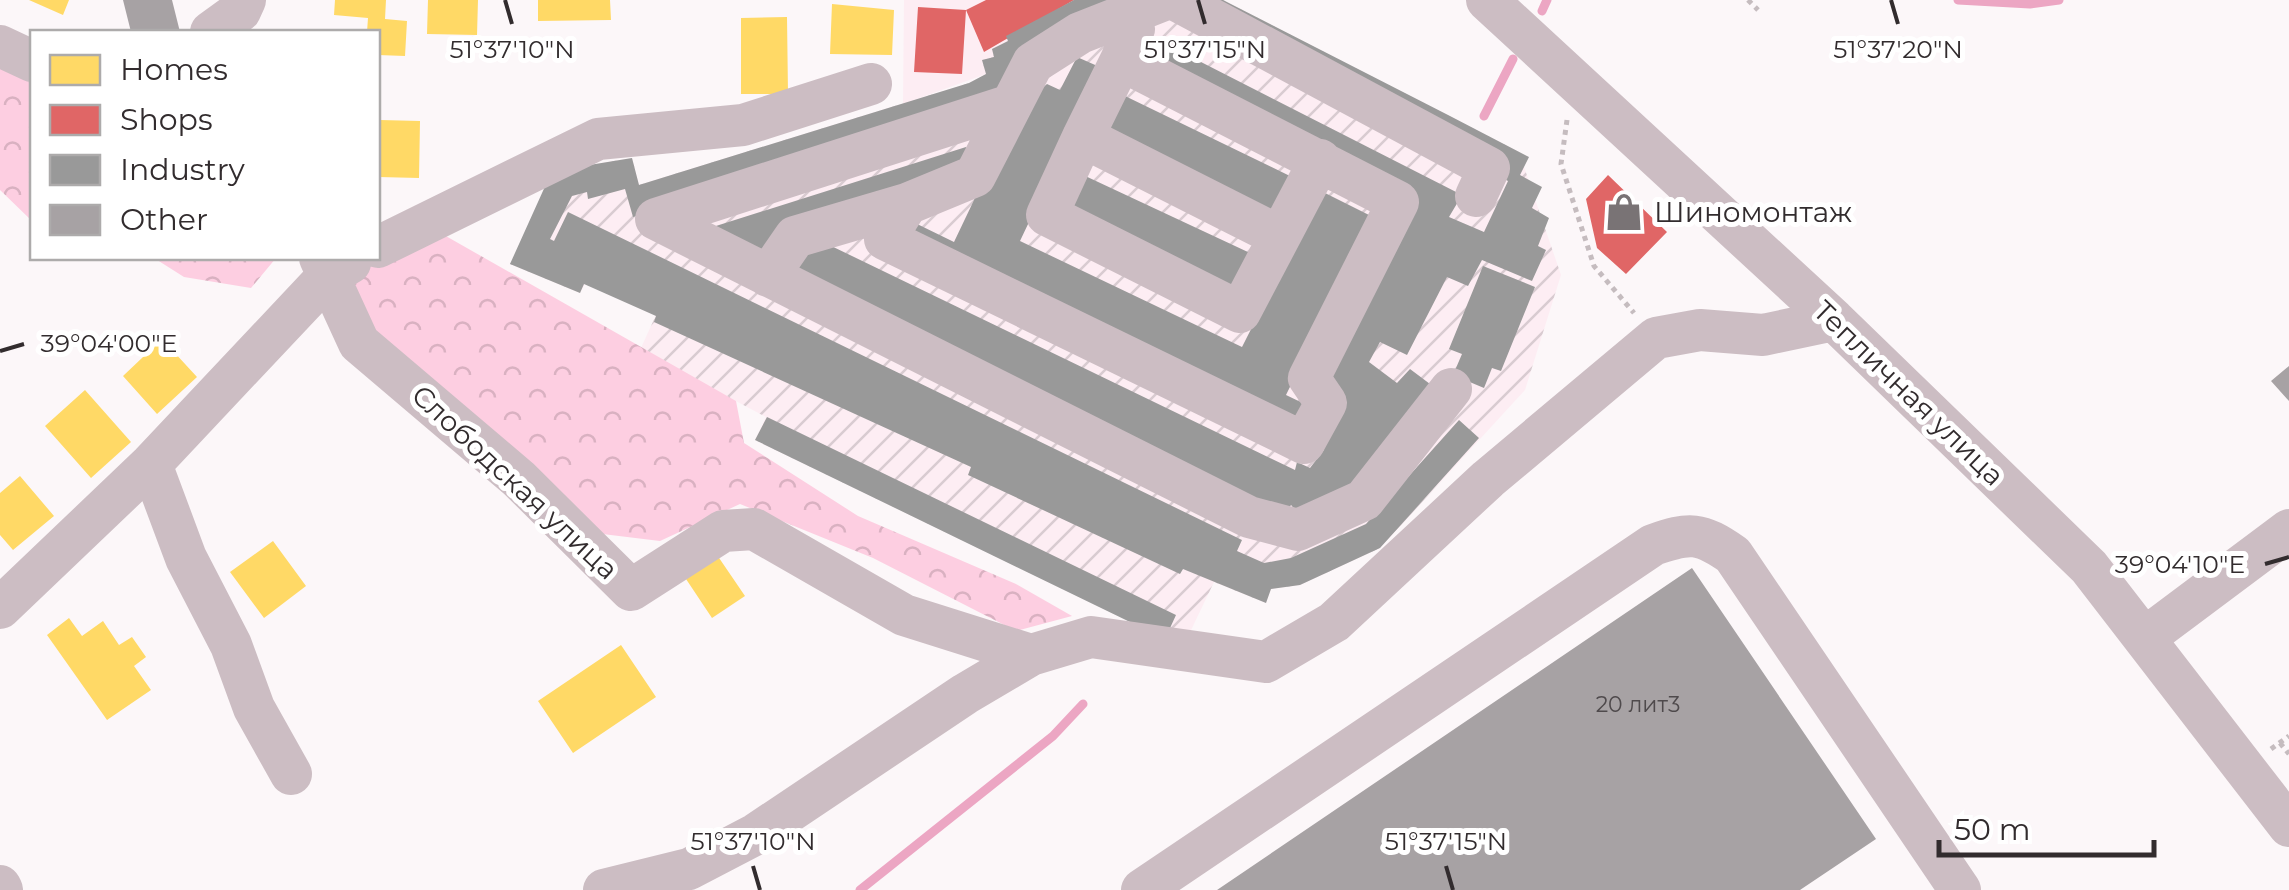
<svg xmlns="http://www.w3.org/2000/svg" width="2289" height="890" font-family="Montserrat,sans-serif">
	<defs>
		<pattern id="industrial-furrows" width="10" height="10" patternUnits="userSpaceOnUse" patternTransform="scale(2.5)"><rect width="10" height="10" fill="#fdedf3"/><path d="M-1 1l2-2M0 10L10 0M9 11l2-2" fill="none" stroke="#d9cbd1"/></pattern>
		<pattern id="forest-crowns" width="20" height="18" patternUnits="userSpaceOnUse" patternTransform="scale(2.5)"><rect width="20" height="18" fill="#fdcee1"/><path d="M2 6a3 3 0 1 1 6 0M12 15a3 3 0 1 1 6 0" fill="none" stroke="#d9b1c1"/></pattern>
	</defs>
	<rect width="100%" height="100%" fill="#fcf7f9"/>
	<path fill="#fdedf3" d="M904,0H1074L1008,41L986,74L903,104Z"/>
	<path fill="url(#industrial-furrows)" d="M1074,0H1223L1519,152L1561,275L1525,390L1380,548L1300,585L1271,589L1266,603L1214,582L1183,647L755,440L766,417L640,350L656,315L585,284L580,293L510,264L565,169L632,158L639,185L969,83L986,74L982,60L994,57L992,49L1008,42L1006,36Z"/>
	<path fill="url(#forest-crowns)" d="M0,48L32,62V221L0,190Z
		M437,231L736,401L744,443L858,516L1016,584L1072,616L1016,631L873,558L740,504L660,541L586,532L365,350L351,294L363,265Z
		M154,258H276L251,288L184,277Z"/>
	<path fill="#ffd966" d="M29,0H69L63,15Z
		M335,0H386L385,19L407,21L405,56L378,55V32H367L368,18L334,15Z
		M428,0H478L477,35L427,34Z
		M538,0H610L611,20L538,21Z
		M832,4L894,10L892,55L830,54Z
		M787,17L788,94H741V18Z
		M380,120L420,121L419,178L379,177Z
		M162,339L197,377L157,414L123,376Z
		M85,390L131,442L91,478L45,426Z
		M20,476L54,516L13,550L0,535V493Z
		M273,541L306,586L264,618L230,572Z
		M715,552L745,596L712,618L682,573Z
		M69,618L82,636L103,621L119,645L132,637L146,657L134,666L151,690L107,720L47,635Z
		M621,645L656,697L573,753L538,701Z"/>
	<path fill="#e06666" d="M986,0H1074L984,52L966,10Z
		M918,7L966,10L962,74L914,72Z
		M1608,175L1667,232L1626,274L1597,248L1586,199Z"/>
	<path fill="#999" d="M1074,0H1123L970,113L633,217L625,189L588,199L587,192L572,196L550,239L554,241L568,212L1242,540L1237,551L1264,563L1291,558L1366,524L1459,420L1479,438L1380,548L1300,585L1271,589L1266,603L1183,569L1180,574L968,475L971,467L654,322L656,316L584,284L580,293L510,264L547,182L565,169L632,158L639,185L969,83L986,74L982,60L994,57L992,49L1008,41L1006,36Z
		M1188,0H1223L1450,116L1529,157L1520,175L1542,187L1532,208L1549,218L1538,246L1546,250L1532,281L1482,260L1468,286L1447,277L1407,355L1380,342L1369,362L1397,383L1410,369L1434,387L1340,501L1304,518L1291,505L1280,521L789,284L798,261L823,242L1295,470L1297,462L1310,468L1324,450L1319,399L1418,202L1138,63L1152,37L1462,195L1449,217L1484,232L1508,181L1336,89Z
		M1077,57L1102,68L1020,241L1242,347L1321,191L1373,217L1286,395L1311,407L1298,434L900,249L913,222L954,242L1017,110L1047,84L1060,90Z
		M1125,96L1292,177L1268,228L1101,147Z
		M966,147L972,160L743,267L697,232Z
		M1081,174L1250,253L1227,302L1059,223Z
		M1483,266L1535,287L1501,371L1492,368L1484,388L1453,375L1462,354L1449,349Z
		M767,417L1176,615L1165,639L755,440Z"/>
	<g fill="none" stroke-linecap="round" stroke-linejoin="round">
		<path stroke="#eca6c3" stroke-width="9" d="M1958,0L2030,4L2059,0
			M1542,11L1547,0
			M1484,116L1513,59
			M860,890L1053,736L1083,704"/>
	</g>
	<path fill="#a7a2a4" d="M123,0H172L180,32H131Z
		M2289,366V401L2271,381Z
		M1692,568L1876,839L1800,890H1217Z"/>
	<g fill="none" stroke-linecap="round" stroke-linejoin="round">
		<path stroke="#c5bcbf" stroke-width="5" stroke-dasharray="5 5" stroke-linecap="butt" d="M1748,0L1758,10
			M1567,120L1561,164L1594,266L1634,313
			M2280,743L2289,754
			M2271,749L2289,736"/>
		<path stroke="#ccbdc3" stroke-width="42" d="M1176,0L1489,168L1476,196
			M1487,0L1834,320L2089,567L2289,826
			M211,32L240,11L245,0
			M0,46L32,61
			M1011,105L656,219L1249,517L1298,530L1364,500L1451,389
			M1083,137L1121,60
			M907,204L885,239L1304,443L1326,403L1309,378L1398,202L1121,60L1134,29L1127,14
			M1279,236L1083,137L1047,215L1240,312L1320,160
			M378,247L598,139L743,125L871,84
			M320,258L359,343L519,479L631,590L723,531L754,529L904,615L1031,655
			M768,276L795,237L907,204L975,176L1033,63L1080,33L1164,0
			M151,464L186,558L231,645L254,708L291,774
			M0,608L151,464L328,276L350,263
			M2146,637L2289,530
			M0,886L2,890
			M604,890L689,869L756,834L965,694L1031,655L1091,637L1266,662L1334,622L1488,479L1656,338L1700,330L1763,335L1834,320
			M1142,890L1653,545C1690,532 1700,532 1733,555L1960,890"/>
	</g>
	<path fill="none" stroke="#322c2e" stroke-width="4" d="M505,0L512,24M1198,0L1205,24M1891,0L1898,24M0,351L24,344M2265,564L2289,557M753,866L760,890M1446,866L1453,890"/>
	<defs>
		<g id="shop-bare" transform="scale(3)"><path d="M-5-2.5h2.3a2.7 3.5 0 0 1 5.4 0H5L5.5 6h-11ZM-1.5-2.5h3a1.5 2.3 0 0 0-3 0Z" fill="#797375" stroke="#fff" stroke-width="2.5" paint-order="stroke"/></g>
	</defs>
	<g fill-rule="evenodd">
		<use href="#shop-bare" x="1624" y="212"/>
	</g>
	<g text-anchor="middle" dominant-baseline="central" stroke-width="10" stroke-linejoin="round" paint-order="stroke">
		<g font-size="22" fill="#4f4a4c">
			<text x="1638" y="704">20 лит3</text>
		</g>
		<g font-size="28" fill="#322c2e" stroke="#fff" text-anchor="start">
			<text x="1654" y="212">Шиномонтаж</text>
		</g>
		<g font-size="28" fill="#322c2e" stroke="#fff">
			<text transform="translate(1909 393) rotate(44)">Тепличная улица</text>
			<text transform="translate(515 482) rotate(43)">Слободская улица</text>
		</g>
	</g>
	<g font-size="25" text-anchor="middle" fill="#322c2e" stroke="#fff" stroke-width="10" stroke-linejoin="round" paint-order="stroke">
		<text x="512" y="58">51°37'10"N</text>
		<text x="1205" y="58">51°37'15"N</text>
		<text x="1898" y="58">51°37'20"N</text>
		<text x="109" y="352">39°04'00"E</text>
		<text x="2180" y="573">39°04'10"E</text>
		<text x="753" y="850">51°37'10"N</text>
		<text x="1446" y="850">51°37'15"N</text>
	</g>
	<rect x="30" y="30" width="350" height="230" fill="#ffffff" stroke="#adabab" stroke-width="2.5"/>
	<rect x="50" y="55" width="50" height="30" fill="#ffd966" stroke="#adabab" stroke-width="2.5"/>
	<text x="120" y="80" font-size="30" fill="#322c2e">Homes</text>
	<rect x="50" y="105" width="50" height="30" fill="#e06666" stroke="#adabab" stroke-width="2.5"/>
	<text x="120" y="130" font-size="30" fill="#322c2e">Shops</text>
	<rect x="50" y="155" width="50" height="30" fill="#999999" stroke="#adabab" stroke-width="2.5"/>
	<text x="120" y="180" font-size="30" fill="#322c2e">Industry</text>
	<rect x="50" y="205" width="50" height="30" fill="#a7a2a4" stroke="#adabab" stroke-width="2.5"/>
	<text x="120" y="230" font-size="30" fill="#322c2e">Other</text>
	<path d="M1939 840v15h215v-15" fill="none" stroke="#322c2e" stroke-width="5"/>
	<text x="1954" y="840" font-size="30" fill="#322c2e" stroke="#ffffff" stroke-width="8" paint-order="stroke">50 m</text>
</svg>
